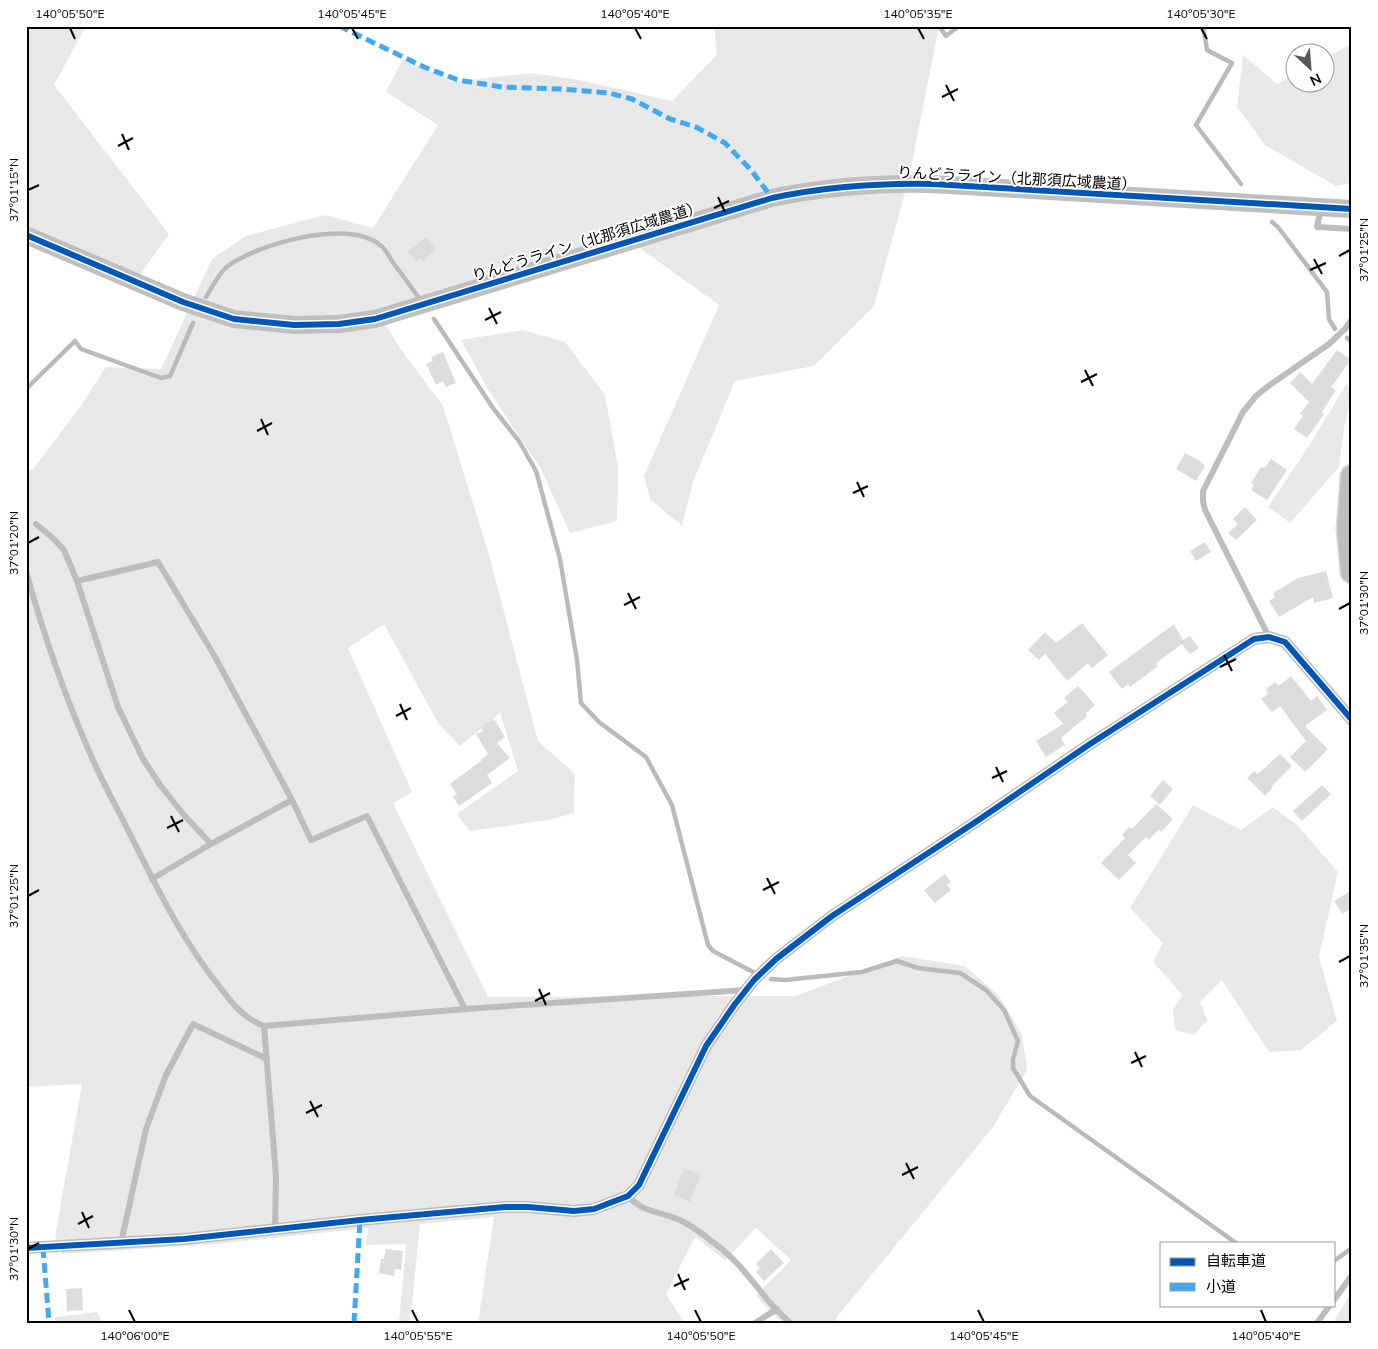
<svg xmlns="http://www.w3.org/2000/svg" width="1378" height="1349" font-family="Mulish,'Noto Sans JP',sans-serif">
	<rect width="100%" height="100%" fill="#fff"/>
	<path fill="#e8e8e8" d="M26,26H86L54,85L169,234L140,275L26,225Z
		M714,26H939L909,178L874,306L814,366L735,381L693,482L682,526L650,499L644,476L719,305L624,237L385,323L400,348L443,406L489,555L538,741L575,774L574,813L548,820L470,831L457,814L518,771L500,713L460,746L438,723L384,624L348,648L412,792L393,803L488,997L796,996L901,956L965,966L999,996L1022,1035L1027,1070L993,1127L836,1318L839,1323H785L776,1318L756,1296L791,1260L756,1228L725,1260L695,1237L666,1294L684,1322L682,1323H478L494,1217L420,1224L410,1323H399L406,1244L366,1245L368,1228L205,1245L62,1254L55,1237L82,1084L26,1087V472L34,468L80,407L106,367L161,369L212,259L246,236L325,215L373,228L438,125L386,92L403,59L453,82L530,73L574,79L672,101L717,55Z
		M1351,44L1352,183L1336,186L1265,145L1237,107L1243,55L1277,84L1295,74L1296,82H1326V58Z
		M523,330L565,342L605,395L618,467L617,521L570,533L540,467L490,393L461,340Z
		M1347,383L1352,394L1344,428L1339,467L1290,523L1268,507L1309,446Z
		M1193,805L1241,830L1273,807L1298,826L1338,872L1319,957L1337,1021L1301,1050L1269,1052L1222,980L1200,1002L1207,1020L1194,1035L1175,1030L1173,1010L1183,995L1153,962L1163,943L1130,908Z
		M1352,1291V1323H1333Z
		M97,1312L103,1323H55V1317Z"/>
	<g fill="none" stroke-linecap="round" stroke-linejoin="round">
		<path stroke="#bababa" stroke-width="4.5" d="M939,26L946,36L959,26
			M1203,26L1207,50L1232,63L1196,125L1241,184
			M1272,222L1278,227L1327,292L1329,319L1335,329
			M206,297C212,288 219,272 228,266C258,244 348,218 380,245C386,249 390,258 394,264C403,276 412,288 421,301
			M434,319L493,408L519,441L536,471L560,559L577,660L581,703L599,722L646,757L672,805L708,945L713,951L755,973
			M1347,338L1352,342
			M1352,378V382
			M26,389L75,341L81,349L161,378L170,376L193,323
			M771,979L785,980L862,972L897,961L918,968L960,973L986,990L1004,1010L1018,1041L1013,1059V1068L1030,1096L1236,1243
			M1334,1261L1352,1248"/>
	</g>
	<path fill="#dcdcdc" d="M426,237L436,249L423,261L421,258L416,261L408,252Z
		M1337,350L1351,360L1331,387L1336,390L1322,412L1324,414L1307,438L1294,429L1303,416L1300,414L1309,402L1290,383L1300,372L1312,384Z
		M443,352L456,383L446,387L443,381L436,385L426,364L433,361L431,357Z
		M1185,453L1200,461L1205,466L1196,481L1176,469Z
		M1271,459L1287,470L1267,500L1251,490L1254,485L1251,483L1261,467L1265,468Z
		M1245,507L1257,520L1236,540L1228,533L1238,524L1233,519Z
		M1205,542L1211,552L1196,561L1190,551Z
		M1326,571L1333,598L1314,603L1313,597L1279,617L1269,601L1275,597L1273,593L1298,578Z
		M1082,623L1108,655L1092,668L1088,663L1067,681L1045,654L1039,660L1028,650L1045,632L1056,643Z
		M1174,624L1183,640L1190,636L1199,648L1190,654L1182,644L1156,663L1158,666L1130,687L1128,684L1122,689L1109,672Z
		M1291,676L1311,701L1317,696L1327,710L1305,726L1328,749L1305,772L1290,757L1306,741L1280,706L1272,712L1261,699L1268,694L1266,689L1275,682L1279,686Z
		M1078,686L1095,705L1086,713L1087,716L1061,738L1065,745L1046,757L1036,741L1063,724L1054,713L1068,702L1064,698Z
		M494,719L505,737L497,743L510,758L487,775L492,783L459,806L453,797L457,794L450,784L481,761V760L488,754L476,734L483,731L481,727Z
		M1280,754L1292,766L1271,787L1272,788L1265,796L1247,778L1254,771L1258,774Z
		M1163,780L1173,789L1160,805L1150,796Z
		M1322,785L1331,794L1302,821L1293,811Z
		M1156,804L1173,819L1161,832L1159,829L1149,840L1146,837L1128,855L1136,863L1119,880L1101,863L1125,838L1122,835L1129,827L1132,829Z
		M945,874L951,882L947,885L951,890L935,903L924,890Z
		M1352,890V908L1342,914L1334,901Z
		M684,1168L701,1174L690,1202L674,1195Z
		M386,1249L403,1251L401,1270L395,1269L394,1276L379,1273L381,1259H384Z
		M771,1249L784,1263L764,1281L756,1272L760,1268L756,1264Z
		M82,1288L83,1310L67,1311L66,1289Z"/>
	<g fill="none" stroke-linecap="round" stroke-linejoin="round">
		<g stroke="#dbdbdb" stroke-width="25">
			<path id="highway" d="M1352,476L1348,529L1352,572"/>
		</g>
		<path stroke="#bdbdbd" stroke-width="6" d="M1321,209L1317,227L1352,229
			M36,524L55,540L64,550L77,581
			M158,562L214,655L292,800L211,844L184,815L160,785L143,759L118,707L77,581Z
			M26,571C43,633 66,699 92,758C103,783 117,808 129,832C156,886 182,940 219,986C232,1003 243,1018 264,1026L276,1176L275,1230
			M1269,637L1205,510L1203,501V491L1243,412L1256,396L1267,387L1329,344L1345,329L1352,319
			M292,800L311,840L367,816L465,1009
			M152,879L211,844
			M264,1026L465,1009L746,990
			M628,1196C644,1214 662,1211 682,1221C693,1227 704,1235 714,1243C735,1258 750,1278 766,1298C773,1307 782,1315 790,1323
			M121,1243L146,1129L166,1075L193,1024L267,1059
			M1334,1300L1352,1275
			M755,1323L777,1309
			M1317,1323L1330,1305"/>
		<path stroke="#bdbdbd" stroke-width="12" d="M26,1248L184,1239L360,1220L505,1207H528L574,1211L594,1209L628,1196L639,1185L706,1046L735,1004L754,980L776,959L832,916L974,823L1090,744L1254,639L1269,637L1285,642L1352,720"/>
		<path stroke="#bfbfbf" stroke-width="18" d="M26,235L183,302L234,319L294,325L339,324L375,319L772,198C825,187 877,183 932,184L1352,209"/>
		<use href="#highway" stroke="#bdbdbd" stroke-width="22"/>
		<path stroke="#3fa9f5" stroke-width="5" stroke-dasharray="10 5" stroke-linecap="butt" d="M339,26L424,67L458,80L502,87L561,89L609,93L632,99L670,119L696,127L725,143L751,170L772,198
			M43,1248L49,1323
			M354,1323L360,1220"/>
		<g stroke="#fff" stroke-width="9">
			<path id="cycleway" d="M26,235L183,302L234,319L294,325L339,324L375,319L772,198C825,187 877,183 932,184L1352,209
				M26,1248L184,1239L360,1220L505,1207H528L574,1211L594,1209L628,1196L639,1185L706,1046L735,1004L754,980L776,959L832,916L974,823L1090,744L1254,639L1269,637L1285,642L1352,720"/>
		</g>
		<use href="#cycleway" stroke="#0057b8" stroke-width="6"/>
	</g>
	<path fill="none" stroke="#000" stroke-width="2" d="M70,28L75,39M352,28L358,39M635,28L641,39M918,28L924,39M1201,28L1207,39M946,85L954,101M942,97L958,89M122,134L129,150M118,146L133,138M28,190L39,185M718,197L725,212M714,208L729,201M1339,256L1350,250M1314,259L1322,274M1310,270L1326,263M489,308L497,324M485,320L501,312M1085,370L1093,386M1081,382L1097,374M261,419L268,435M257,431L272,423M857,482L864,497M853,493L868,486M28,543L39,537M628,593L636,609M624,605L640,597M1339,609L1350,603M1224,655L1232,671M1220,667L1236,659M400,704L407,720M396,716L411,708M996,767L1003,782M992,778L1007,771M171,816L179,832M167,828L183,820M767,878L775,894M763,890L779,882M28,896L39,890M1339,962L1350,956M539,989L546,1005M535,1001L550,993M1135,1052L1142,1067M1131,1063L1146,1056M310,1101L318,1117M306,1113L322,1105M906,1163L914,1179M902,1175L918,1167M82,1212L89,1228M78,1224L93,1216M28,1249L39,1243M678,1274L685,1290M674,1286L689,1279M129,1310L135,1322M412,1310L418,1322M695,1310L701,1322M978,1310L984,1322M1261,1310L1266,1322"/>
	<g text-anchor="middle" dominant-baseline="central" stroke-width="4" stroke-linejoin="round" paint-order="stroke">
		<g font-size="15" fill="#000" stroke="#fff">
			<text transform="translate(1017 178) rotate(3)">りんどうライン（北那須広域農道）</text>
			<text transform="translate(587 241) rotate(-17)">りんどうライン（北那須広域農道）</text>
		</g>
	</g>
	<rect width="1378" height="1349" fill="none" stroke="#ffffff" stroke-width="55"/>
	<rect x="1160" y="1242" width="175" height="65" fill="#ffffff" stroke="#999999"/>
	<rect x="1170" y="1258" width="25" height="8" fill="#0057b8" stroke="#999999"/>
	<text x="1206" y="1266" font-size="15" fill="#000000">自転車道</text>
	<rect x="1170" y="1283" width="25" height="8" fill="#3fa9f5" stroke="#999999"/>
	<text x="1206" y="1292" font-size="15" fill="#000000">小道</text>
	<g transform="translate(1310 68) rotate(154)"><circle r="24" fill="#ffffff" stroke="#999999"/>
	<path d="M0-4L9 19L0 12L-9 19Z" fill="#595959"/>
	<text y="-8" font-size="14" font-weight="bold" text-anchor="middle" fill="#000000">N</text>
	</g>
	<rect x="28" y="28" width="1322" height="1294" fill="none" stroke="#000" stroke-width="2"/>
	<g font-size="12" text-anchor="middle" fill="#000">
		<text x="70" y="18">140°05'50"E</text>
		<text x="352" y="18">140°05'45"E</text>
		<text x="635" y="18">140°05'40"E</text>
		<text x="918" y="18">140°05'35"E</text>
		<text x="1201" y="18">140°05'30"E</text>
		<text transform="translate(14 190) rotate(-90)" y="4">37°01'15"N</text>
		<text transform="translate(1364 250) rotate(-90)" y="4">37°01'25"N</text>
		<text transform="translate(14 543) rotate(-90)" y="4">37°01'20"N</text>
		<text transform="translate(1364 603) rotate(-90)" y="4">37°01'30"N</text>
		<text transform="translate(14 896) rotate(-90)" y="4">37°01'25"N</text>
		<text transform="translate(1364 956) rotate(-90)" y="4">37°01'35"N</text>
		<text transform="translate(14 1249) rotate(-90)" y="4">37°01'30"N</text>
		<text x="135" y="1340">140°06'00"E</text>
		<text x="418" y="1340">140°05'55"E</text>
		<text x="701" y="1340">140°05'50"E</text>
		<text x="984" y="1340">140°05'45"E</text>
		<text x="1266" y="1340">140°05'40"E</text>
	</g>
</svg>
